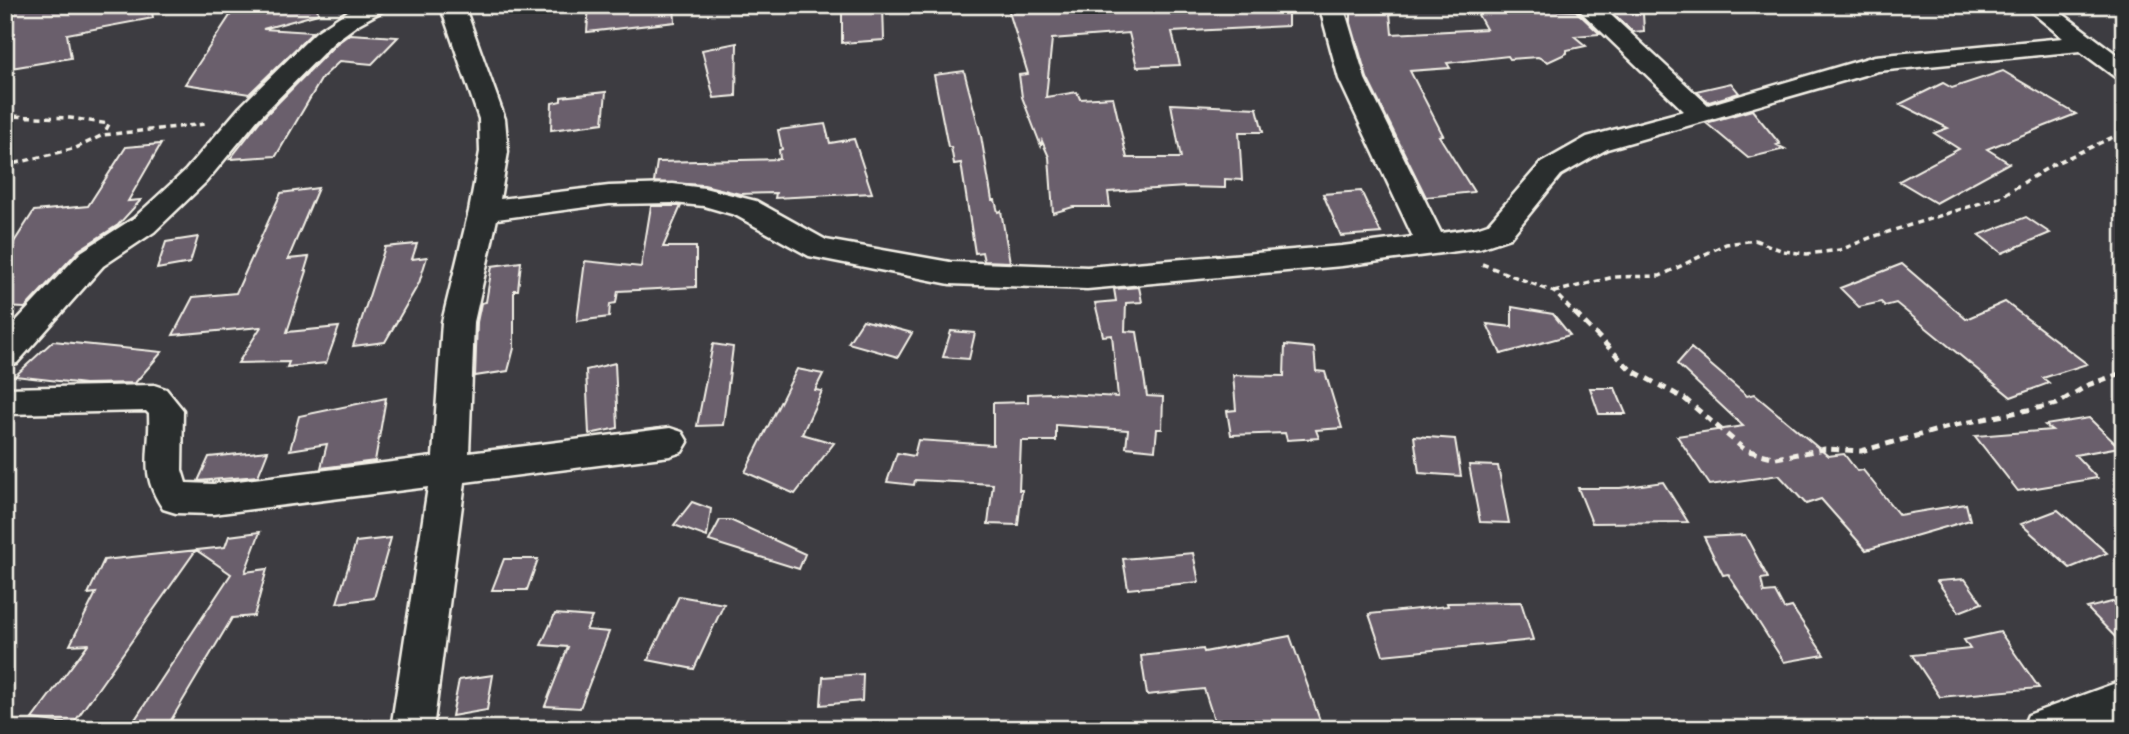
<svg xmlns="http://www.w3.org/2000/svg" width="2129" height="734" font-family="'Playpen Sans',sans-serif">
	<rect width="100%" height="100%" fill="#3d3c41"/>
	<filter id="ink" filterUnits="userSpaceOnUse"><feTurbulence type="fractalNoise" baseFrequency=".0143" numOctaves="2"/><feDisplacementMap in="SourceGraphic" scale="14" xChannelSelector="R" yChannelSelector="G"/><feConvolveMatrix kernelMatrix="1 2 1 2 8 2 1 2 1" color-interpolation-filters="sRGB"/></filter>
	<g filter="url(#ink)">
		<path fill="#6a5e6c" stroke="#f4f1e8" stroke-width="2" d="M14,5H151L153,18L67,34L71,58L5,69V15Z
			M237,5H317L318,14L263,29L313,32L249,94L185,84Z
			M589,5H674L675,22L587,32Z
			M842,5H883L884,40L842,43Z
			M1007,5H1115V9L1162,5H1288V26L1172,32L1180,65L1137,67L1129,33L1052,39L1046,97L1077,92L1080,99L1113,97L1127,158H1181L1171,104L1257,108L1263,132H1239L1242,180L1225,179V188L1186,187L1108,192L1110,207H1073L1053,213L1049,157L1042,141L1041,146L1022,97L1019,75L1028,74Z
			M1515,9L1576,11L1600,34L1574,36L1586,46L1567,50V53L1548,62L1538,57L1510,59L1508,56L1447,63L1450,68L1410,71L1443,135L1439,136L1474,192L1426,197L1367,78L1351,23V10L1390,13L1392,34L1486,29L1476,11H1515Z
			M1611,12L1643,13L1644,31L1633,32Z
			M350,34L398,37L372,64L340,61L322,78L276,156L230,159L260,121L336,44Z
			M737,43L736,96L714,98L702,50Z
			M964,71L981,136L992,200H995L998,212L1001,211L1010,262L984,261L982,252L975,253L961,163L954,164L951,147H948L934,75Z
			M2003,71L2076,114L1987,149L2009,163L1936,203L1899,181L1959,149L1934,133L1948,128L1900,104L1943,83L1952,88Z
			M1731,83L1739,93L1709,102L1696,91Z
			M606,92L603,123L551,130L552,103L561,101V97Z
			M1752,110L1780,144L1777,145L1785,149L1748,158L1706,123Z
			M825,124L830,143L854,139L872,193L775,198L776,193L740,194L704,185L654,182L657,162L780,159L779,150L782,149L778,130Z
			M161,144L128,201L141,200L118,225L79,250L25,308L5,307V256L34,211L88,206L126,147Z
			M318,188L288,259L309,257L305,270L307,271L287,332L339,327L326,363L287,367L289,362L238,363L261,327L173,335L193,297L236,293L281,193Z
			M1361,191L1381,233L1341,236L1323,194Z
			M651,206H681L663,247H696V287L618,291L616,303L610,304L609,317L577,321L585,261L641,267Z
			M2026,217L2050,233L2002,253L1979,235Z
			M198,237L190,263L157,269L166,242Z
			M417,244L412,259L427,257L419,283L385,342L353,346L385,247Z
			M521,262L518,290H514V348L508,371L475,376L477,322L481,303L486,302L492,266Z
			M1902,264L1966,319L2005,302L2087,364L2043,378L2049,383L2011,397L1896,303L1885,306L1881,302L1859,307L1840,288Z
			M1139,287L1142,302L1126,303L1125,331L1137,332L1147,396L1163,397L1162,429H1157L1155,450L1126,447L1128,430L1056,425V441H1021L1019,490H1022L1018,525L988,524L993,484L915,480L914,485L887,482L897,453L914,456L918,440L993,445V403L1028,402V394L1049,393L1118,397L1112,335L1103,336L1095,303L1116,301L1114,289Z
			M1512,307L1553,314L1570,335L1501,354L1487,324L1512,327Z
			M863,320L912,333L898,357L848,343Z
			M951,331L975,333L969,359L943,357Z
			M53,341L162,352L135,383L85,384L15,376Z
			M713,344L733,347L723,425L697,426Z
			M1285,345L1314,348L1316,371L1325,372L1342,428L1316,430L1319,438L1287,440L1285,433L1231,435L1227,411L1236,410L1233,375L1284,376Z
			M1691,348L1747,396L1754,394L1828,456L1844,454L1857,471L1863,470L1899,515L1966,504L1970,520L1866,550L1821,499L1806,504L1779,475L1710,485L1677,436L1743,426L1677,364Z
			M615,363L618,428L589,434L586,370Z
			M797,369L823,374L815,390L822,391L802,434L834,443L795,494L745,472Z
			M1590,388H1615L1626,414H1599Z
			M386,398L375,461L321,468L327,444L290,450L299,416Z
			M2089,418L2119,447L2075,455L2097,478L2018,491L1975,436L2052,430L2045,425Z
			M1414,436L1455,439L1461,476L1419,473Z
			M268,451L258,476L198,481L209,457Z
			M1469,465L1498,466L1509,523L1480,522Z
			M1663,482L1688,522L1592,523L1578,488H1620Z
			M692,502L711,509L707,537L674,525Z
			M2058,510L2107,553L2070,568L2021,524Z
			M720,520H730L805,554L799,569L709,541Z
			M260,532L245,572L267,569L254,616L232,618L167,727L132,724L231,574L196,550L73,724L32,719L88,644L70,645L96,593L88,594L104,560L225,547L229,536Z
			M1745,535L1768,578L1761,579L1764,593L1775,592L1784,609L1792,607L1824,655L1784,662L1728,574L1723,575L1704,537Z
			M391,538L374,598L337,603L356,542Z
			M1193,553L1199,582L1128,589L1123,559Z
			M504,559H538L527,590H492Z
			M1965,579L1982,603L1959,612L1937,581Z
			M679,596L724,604L694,669L648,660Z
			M2124,599V646L2087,608Z
			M1521,602L1533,640L1383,655L1369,614L1448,606L1447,603Z
			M555,614L592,617L586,630L609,632L580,708L545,706L568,647L541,645Z
			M2000,632L2039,688L1940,697L1912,655L1970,649L1964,640Z
			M1290,636L1323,729H1217L1204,689L1147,695L1141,656L1203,649L1204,652Z
			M863,674L862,701L821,705L823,677Z
			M493,675L487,710L452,716L459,680Z"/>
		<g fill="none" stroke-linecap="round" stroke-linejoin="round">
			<g stroke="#f4f1e8" stroke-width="5">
				<path id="minor" d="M357,5H388L384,10L360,23L334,42L258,119L206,182L154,232L103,266L17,363L5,366V333L81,252L134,218L186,170L240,107L316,32Z
					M440,5H464L505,119L508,152L500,199L609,186L673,184L704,188L756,201L826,240L950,262L1087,267L1342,246L1413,237L1339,79L1319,5H1343L1365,79L1441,233L1476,228L1488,224L1541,163L1587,137L1684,111L1574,5H1600L1708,105L1875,56L2063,38L2023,5H2051L2124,60V80L2115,77L2080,51L1878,71L1607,149L1561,175L1510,238L1480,248L1342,266L1087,289L950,284L809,256L735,215L704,206L673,203L609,204L497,219L474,322L469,453L670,428L682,432L688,442L682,452L670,456L465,482L433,729H391L428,487L213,514L176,513L163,509C138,471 151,455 149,414L146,411L5,414V388L154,385L166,389L183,410L182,470L186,483L213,484L433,457L442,322L469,211L480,152L479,119Z
					M2124,680V719L2097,729H2022L2028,715Z"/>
			</g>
			<path stroke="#f4f1e8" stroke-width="3.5" stroke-dasharray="6 4.5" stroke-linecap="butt" d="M5,116L70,118L109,124L104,134
				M5,166L76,148L103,135L205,124
				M1482,264L1554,292L1576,315
				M1554,292L1614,277L1660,276L1726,244L1755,240L1783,251L1807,254L1840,250L1872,237L2000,197L2054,164L2124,132"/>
			<path stroke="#f4f1e8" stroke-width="5" stroke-dasharray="8 6" stroke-linecap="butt" d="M1575,313L1631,370L1685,399L1745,450L1776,458L1825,449L1861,451L1960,424L2057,404L2088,385L2119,374"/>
			<use href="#minor" fill="#2a2d2e" fill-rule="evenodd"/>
		</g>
	</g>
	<rect width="2129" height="734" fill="none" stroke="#2a2d2e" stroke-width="28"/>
	<rect x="14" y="14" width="2101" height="706" fill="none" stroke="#f4f1e8" stroke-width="2.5" filter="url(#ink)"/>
</svg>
